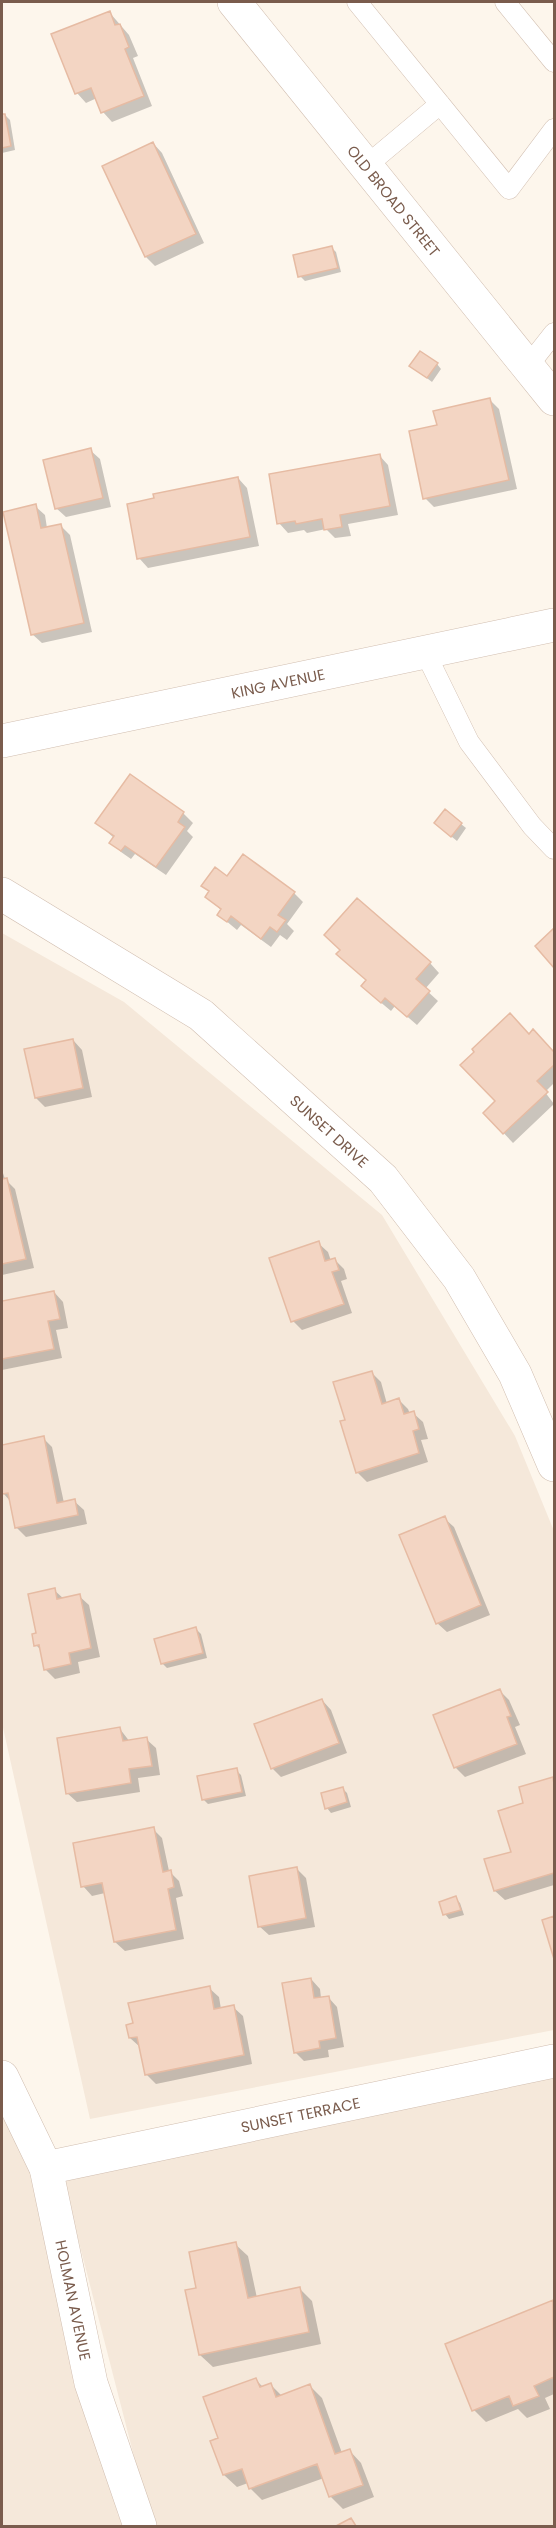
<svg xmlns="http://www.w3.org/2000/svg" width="556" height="2528" font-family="Poppins,sans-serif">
	<rect width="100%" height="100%" fill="#fdf6ec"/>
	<path fill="#f5e8da" d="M2,933L124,1002L382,1215L515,1436L554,1531V2030L90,2119L2,1723Z
		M554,2076V2526H157L147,2507L63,2180Z
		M2,2112L32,2170L118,2515L124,2526H2Z"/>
	<path fill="#0003" d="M110,13L129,35L138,56L133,58L152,106L112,122L103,112L97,98L86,103L77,93L53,35Z
		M5,115L10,120L15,150L2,153V116Z
		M153,143L162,153L204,243L155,266L146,257L104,167Z
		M331,247L336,252L341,272L305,281L300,276Z
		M437,364L441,369L432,382L411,366Z
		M490,400L499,409L517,489L434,507L425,498L439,427Z
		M90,450L100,459L111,507L66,517L56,508Z
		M379,455L388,465L398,515L348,524L351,536L335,538L326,529L307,533L304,530L288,533L279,523Z
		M238,478L247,488L259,546L148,568L139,558Z
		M35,506L45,515L47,528L60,525L70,535L92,632L42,643L32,634Z
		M130,776L183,813L193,823L187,831L193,837L166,875L135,854L131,859L121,852L111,842L114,838L97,823Z
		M461,824L466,828L457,841L441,828Z
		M228,878L294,893L303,902L287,924L294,931L287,940L280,935L271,947L241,925L237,930L219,915L222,911L207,897L210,892L203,885Z
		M430,963L439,973L425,989L438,1001L417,1025L395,1006L391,1011L372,995Z
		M533,1031L554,1054V1083L545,1092L554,1104L513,1143L485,1113L497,1102L529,1035Z
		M73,1040L82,1050L92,1097L45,1107L36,1098Z
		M2,1170L5,1179L15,1189L34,1268L2,1275Z
		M318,1243L328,1252L331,1261L334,1259L344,1269L347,1279L341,1281L352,1313L302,1330L293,1321Z
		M54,1292L63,1302L68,1328L56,1330L62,1358L2,1370V1299L4,1302Z
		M371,1372L381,1382L387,1404L399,1400L408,1409L410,1414L413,1413L423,1422L428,1439L421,1440L428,1462L367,1482L357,1472L347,1421Z
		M43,1438L52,1447L64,1503L74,1501L84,1510L87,1524L26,1537L16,1527L11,1502L3,1493L2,1446Z
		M444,1518L454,1527L490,1615L447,1632L437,1623Z
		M54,1590L64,1599L79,1596L89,1605L100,1657L78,1662L80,1673L55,1679L45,1669L42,1651L36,1645Z
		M196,1629L201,1634L207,1658L167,1668L162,1663Z
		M500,1691L509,1700L520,1725L515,1727L526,1754L465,1777L456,1768L435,1716Z
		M322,1700L331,1710L347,1753L281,1777L272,1768Z
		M120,1729L130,1742L146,1739L156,1748L160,1775L138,1778L140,1792L77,1802L67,1793Z
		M236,1770L241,1775L246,1796L208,1804L203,1799Z
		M552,1779L554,1781V1885L505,1900L495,1891L486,1860L513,1853L525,1804Z
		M342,1788L347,1793L351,1807L331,1813L327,1808Z
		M153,1829L162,1838L169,1871L179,1881L183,1896L176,1898L184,1939L125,1951L115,1942L105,1893L92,1896L83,1886Z
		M297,1869L306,1878L315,1927L269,1935L259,1926Z
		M455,1898L460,1903L464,1915L449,1919L445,1914Z
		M554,1917V1954L544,1921Z
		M311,1979L320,1989L321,1998L328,1997L337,2007L344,2047L328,2050L329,2057L304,2061L295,2052Z
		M209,1988L219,1997L221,2009L233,2007L243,2016L252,2064L156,2084L146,2074L140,2047L130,2038Z
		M235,2244L248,2256L257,2298L299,2288L312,2301L321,2344L213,2367L200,2355L187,2292L198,2290Z
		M553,2302L554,2304V2394L545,2398L550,2409L527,2418L518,2409L486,2422L474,2410Z
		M256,2380L263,2387L271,2385L282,2396L310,2386L322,2398L342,2453L349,2450L361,2463L374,2497L343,2509L330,2496L324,2478L262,2500L250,2488L248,2483L237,2487L224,2475L212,2442L219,2439Z"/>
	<path fill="#f3d5c3" stroke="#e6bba3" stroke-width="1.5" d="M110,11L115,25L120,24L129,47L125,49L144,96L101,113L91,88L75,94L51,34Z
		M2,114H5L11,146L2,148Z
		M153,142L196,234L145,257L102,166Z
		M332,246L338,268L298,277L293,255Z
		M420,351L438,363L427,378L409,366Z
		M490,398L509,480L423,499L409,431L437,425L433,411Z
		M91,448L103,498L55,509L43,460Z
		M380,454L390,506L340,515L342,527L324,530L322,519L296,524L295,521L277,524L269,474Z
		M238,477L250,537L137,559L127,504L154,498L153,494Z
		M36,504L41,528L61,524L84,623L31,635L3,512Z
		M130,774L184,812L178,822L185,827L156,867L125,846L121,851L109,843L114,836L95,823Z
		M445,809L462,823L451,837L434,823Z
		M243,854L295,892L278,915L286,920L277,932L270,927L261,939L231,916L227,922L217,915L221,909L205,897L209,891L201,886L215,867L227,876Z
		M357,898L431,962L416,979L430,991L407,1017L385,998L381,1003L361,986L366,980L336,954L340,950L324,935Z
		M554,928V968L535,946Z
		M510,1013L529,1034L533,1029L554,1052V1065L537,1081L548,1092L503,1134L483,1113L495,1101L460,1065L474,1052L472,1049Z
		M73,1039L83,1088L35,1098L24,1049Z
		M7,1178L26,1259L2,1264V1179Z
		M319,1241L325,1261L335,1258L339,1270L332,1272L344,1304L291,1322L269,1258Z
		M54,1291L60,1319L48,1321L54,1349L2,1359V1301Z
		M372,1371L382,1404L399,1398L404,1414L414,1411L419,1429L413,1431L419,1453L356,1473L340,1421L345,1420L333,1382Z
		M44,1436L57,1503L75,1499L78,1515L15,1528L8,1493L2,1494V1445Z
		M445,1516L481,1605L436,1624L399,1535Z
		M55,1588L57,1599L80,1594L91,1648L69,1653L71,1664L44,1670L39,1645L34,1646L32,1634L36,1633L28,1594Z
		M196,1627L203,1653L161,1664L154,1639Z
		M500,1689L511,1716L507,1717L517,1744L454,1768L433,1715Z
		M322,1699L339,1743L271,1769L254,1724Z
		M120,1727L123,1741L147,1737L152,1766L129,1769L131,1783L66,1794L57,1738Z
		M237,1768L242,1792L202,1800L197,1776Z
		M553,1777L554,1784V1873L494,1891L484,1859L511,1852L498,1811L523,1803L519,1787Z
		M343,1787L347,1802L325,1809L321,1793Z
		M154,1827L163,1872L171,1870L174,1887L168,1889L176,1930L114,1942L102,1883L81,1887L73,1843Z
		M297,1867L306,1918L258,1927L249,1876Z
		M456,1896L461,1910L443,1915L439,1902Z
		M554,1916V1959L542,1920Z
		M311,1978L314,1998L329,1996L336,2038L319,2041L320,2048L294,2053L282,1983Z
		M210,1986L214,2009L234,2005L244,2055L145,2075L137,2037L129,2038L126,2025L133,2023L128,2003Z
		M236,2242L248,2298L300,2287L309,2332L199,2355L185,2290L196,2288L189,2252Z
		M553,2300L554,2377L534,2386L539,2396L513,2406L509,2396L472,2411L445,2344Z
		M256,2378L260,2387L271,2383L276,2397L310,2384L335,2454L350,2449L363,2485L329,2497L317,2464L249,2489L242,2469L223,2475L210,2441L218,2438L203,2397Z
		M351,2518L356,2526H336Z"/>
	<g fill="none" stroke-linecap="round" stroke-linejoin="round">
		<g stroke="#d1beb0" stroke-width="21">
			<path id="service" d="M357,2L509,189L554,129
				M505,2L554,62
				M366,166L440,104
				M528,366L554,333
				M425,652L469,742L532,826L554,849"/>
		</g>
		<g stroke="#d1beb0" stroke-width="34">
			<g id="minor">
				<path id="s1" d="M234,2L554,399"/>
				<path id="s2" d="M2,2077L46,2168L91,2383L140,2526"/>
				<path id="s3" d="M46,2168L554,2061"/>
			</g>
		</g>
		<g stroke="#d1beb0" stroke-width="34">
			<g id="tertiary">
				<path id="s4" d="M2,741L554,625"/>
				<path id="s5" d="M2,894L201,1015L383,1179L459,1278L515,1374L554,1465"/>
			</g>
		</g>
		<use href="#service" stroke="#fff" stroke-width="20"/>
		<use href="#minor" stroke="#fff" stroke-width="33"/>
		<use href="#tertiary" stroke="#fff" stroke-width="33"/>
	</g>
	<g text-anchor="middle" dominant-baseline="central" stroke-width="4.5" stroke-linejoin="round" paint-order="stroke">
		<g font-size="15" fill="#7a5c4d" stroke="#fffaf3">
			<text stroke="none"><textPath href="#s1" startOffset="255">OLD BROAD STREET</textPath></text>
			<text stroke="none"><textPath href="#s4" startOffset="282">KING AVENUE</textPath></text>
			<text stroke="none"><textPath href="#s5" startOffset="406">SUNSET DRIVE</textPath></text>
			<text stroke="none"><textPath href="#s3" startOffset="260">SUNSET TERRACE</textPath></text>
			<text stroke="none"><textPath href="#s2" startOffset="236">HOLMAN AVENUE</textPath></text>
		</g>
	</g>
	<rect width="556" height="2528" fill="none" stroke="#7a5c4d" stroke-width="6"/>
</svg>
